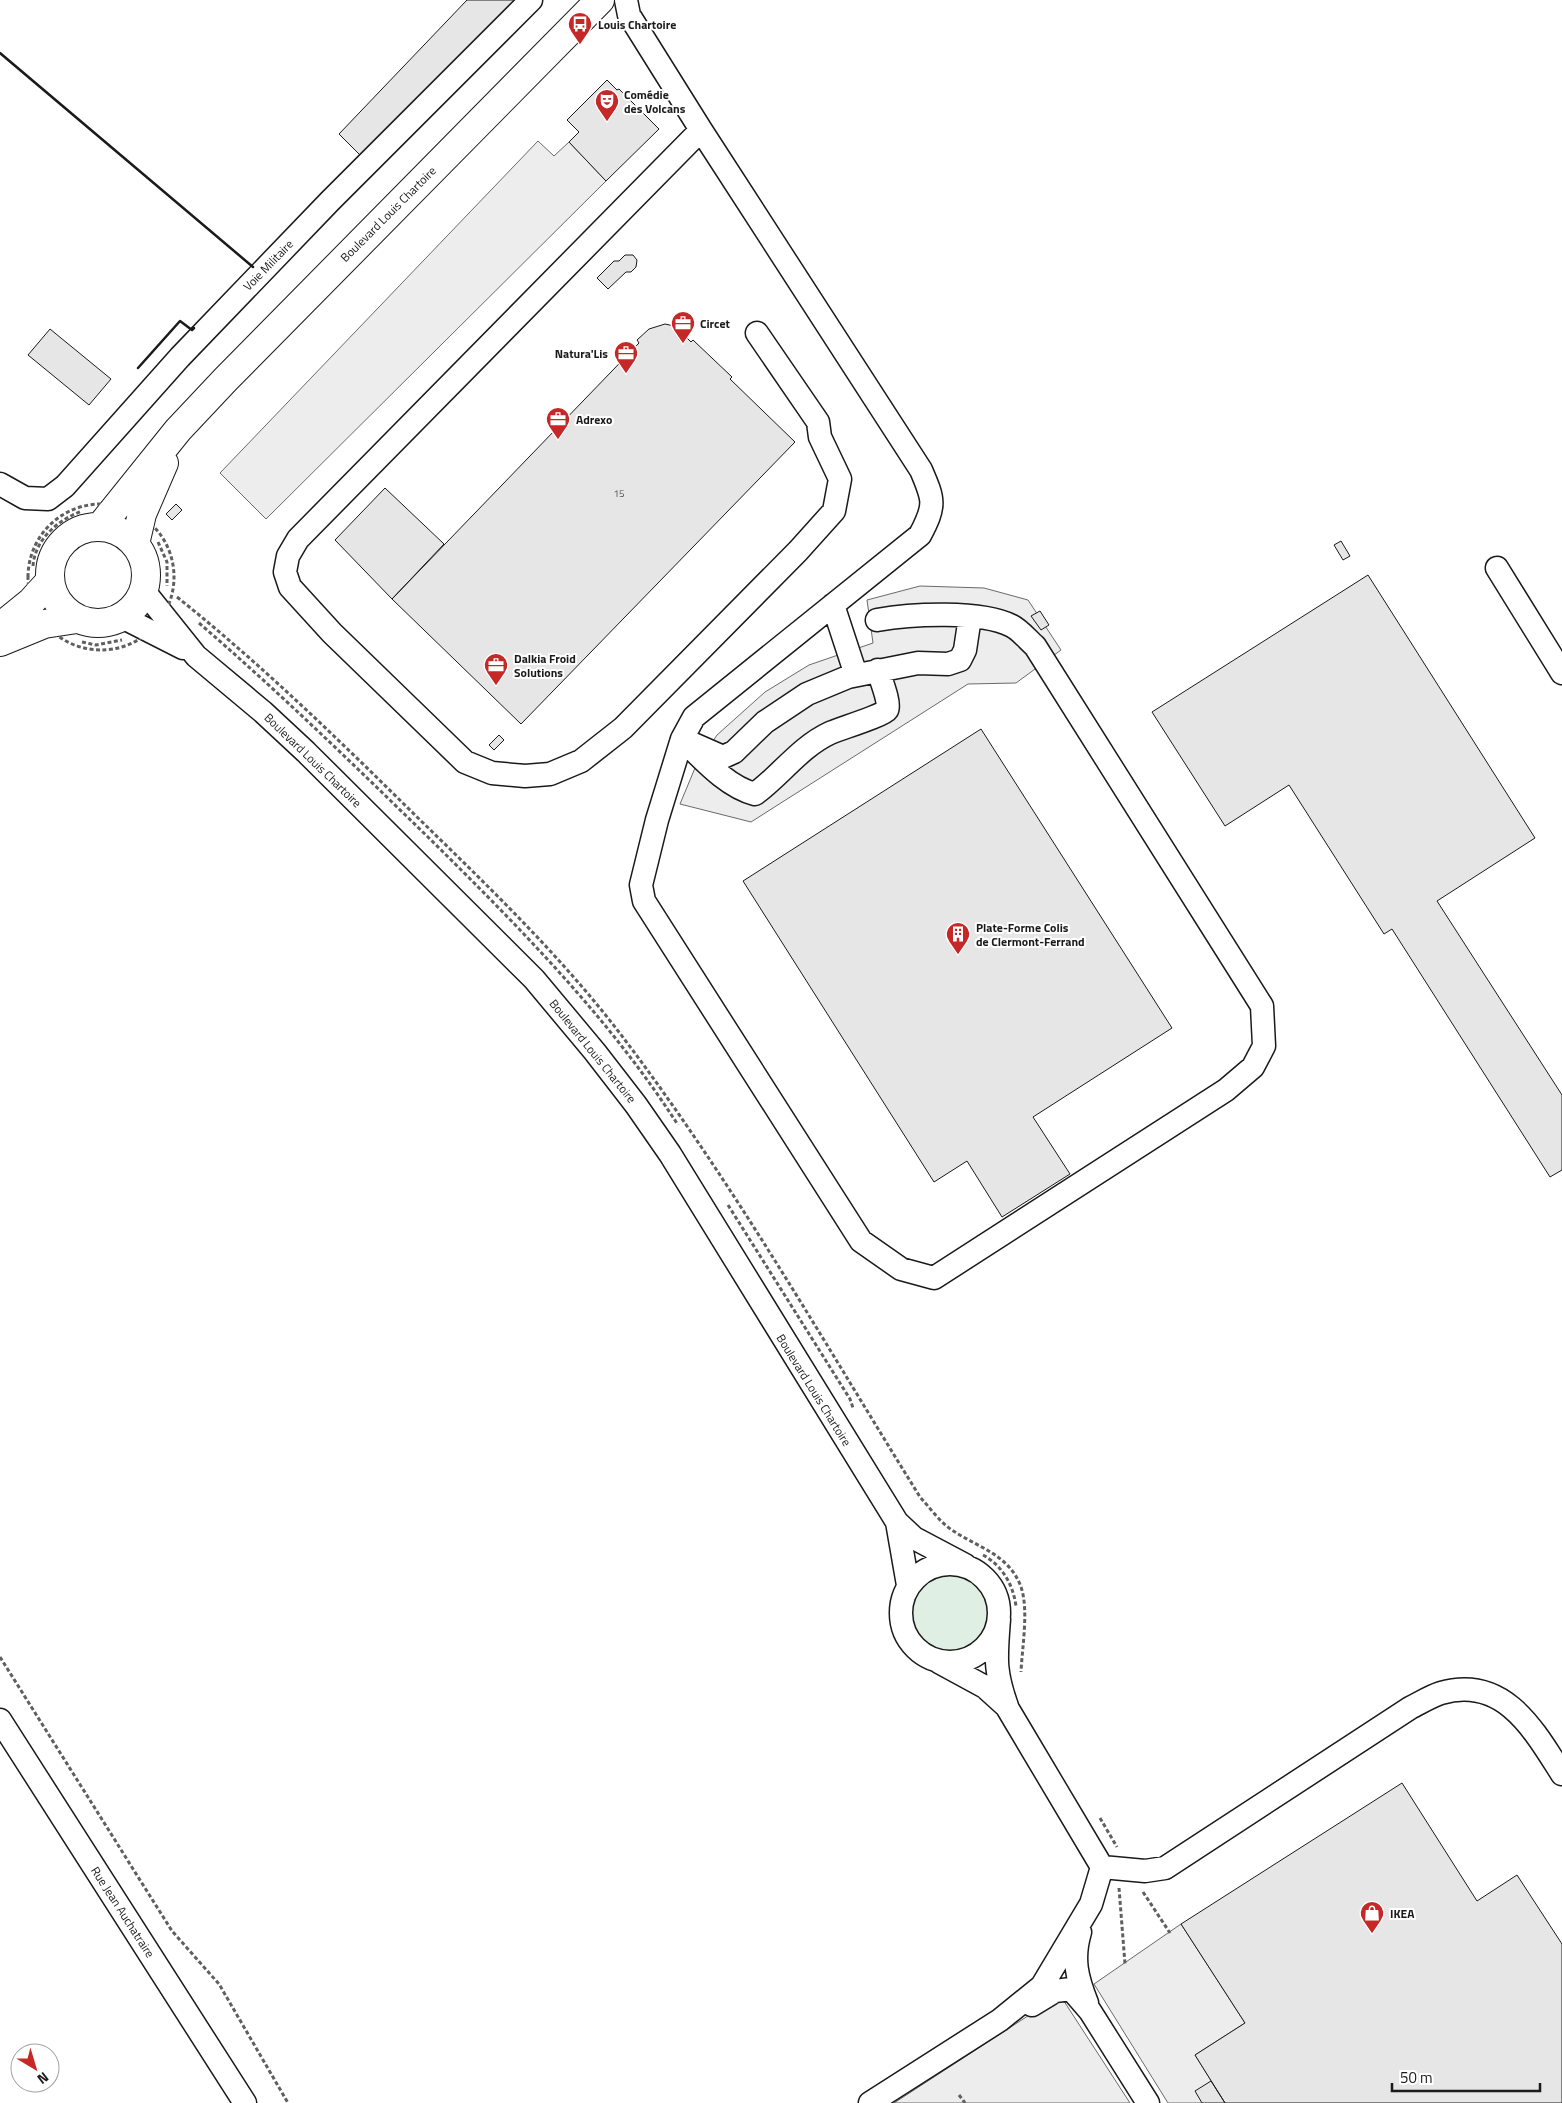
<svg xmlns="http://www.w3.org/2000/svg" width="1562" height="2103" font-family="'Titillium Web',sans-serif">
	<rect width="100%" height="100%" fill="#fff"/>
	<path fill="#e0efe3" stroke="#6a6a6a" d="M910 1613a40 40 0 1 1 80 0a40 40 0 1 1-80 0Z"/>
	<path fill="#ededed" stroke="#6a6a6a" d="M538,141L554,156L569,142L606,181L266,519L220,473Z
		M920,586L984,588L1028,600L1061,650L1016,683L968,684L751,822L680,804L695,768L717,735L765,692L809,665L873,643L867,600Z
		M1181,1924L1245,2023L1195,2055L1225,2103H1168L1094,1984Z
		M1060,1995L1130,2103H894Z"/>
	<path fill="#e6e6e6" stroke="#1a1a1a" d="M467,0H519L363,158L339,134Z
		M607,80L617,90L619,89L659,129L606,181L569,142L579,132L567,120Z
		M625,255H633L637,260L636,267L631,272H626L608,289L597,278L614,261H619Z
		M665,324L679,327L687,335L685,336L691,342L693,340L732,377L730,379L795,442L521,724L392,599L639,343L637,340L649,329Z
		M50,329L111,379L89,405L28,355Z
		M385,488L444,544L392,599L335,540Z
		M176,504L182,510L172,520L166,514Z
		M1341,541L1350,556L1343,560L1334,545Z
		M1368,575L1535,838L1437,901L1562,1095V1170L1550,1177L1392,929L1384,934L1289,785L1225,826L1152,712Z
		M1040,611L1049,625L1041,630L1031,616Z
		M981,729L1172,1028L1033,1117L1070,1174L1002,1217L967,1161L934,1182L743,881Z
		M499,735L504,740L494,750L489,745Z
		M1402,1783L1477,1901L1517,1875L1562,1944V2103H1225L1195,2055L1245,2023L1181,1924Z
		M1211,2081L1225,2103H1202L1195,2091Z"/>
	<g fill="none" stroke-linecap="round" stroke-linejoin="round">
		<g stroke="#1a1a1a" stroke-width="25">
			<path id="minor" d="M626,0L629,15L701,130L921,470C934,500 936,505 920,535L694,717L682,739L657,820L641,885L644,901L861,1241L901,1269L934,1278L1226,1090L1253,1067L1264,1046L1262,1006L1035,646C1028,640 1020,630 1012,626C981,610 911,614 877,620
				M701,130L298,539L288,556L285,572L290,587L332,633L465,762L492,773L525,776L550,774L581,761L623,728L798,551L834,511L840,479L820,437L818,422L757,333
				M0,484L25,498L48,499L65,486L180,357L330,201L531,0
				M1497,568L1562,673
				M144,591L196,656L263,712L306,752L534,979L595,1052L636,1105L670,1154L897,1522L914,1538L965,1565
				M833,605L856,675
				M122,617L183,648
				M682,739L723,757L734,752L765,722L807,694L848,677L918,663L948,664L960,660L965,650L970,617
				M692,749C709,766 731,788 755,794C781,775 800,747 830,733C839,729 884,715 887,710C891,704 880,678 878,670
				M897,1522L908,1585
				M901 1613a49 49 0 1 1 98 0a49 49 0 1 1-98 0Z
				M939,1662L985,1687L1006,1706
				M0,1720L245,2103
				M1102,1867L1145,1871L1165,1868L1410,1708C1420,1703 1431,1696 1441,1693C1504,1675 1534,1730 1562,1774
				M1080,1932C1072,1959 1077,1978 1087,2003
				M1032,2005L1055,1991L1071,1989L1090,2011L1148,2103
				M870,2103L1000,2020L1042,1986L1091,1904L1102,1867L1008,1709C994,1671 996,1658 999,1619"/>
		</g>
		<g stroke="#1a1a1a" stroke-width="30">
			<path id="major" d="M100,527L178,430L226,379L600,0
				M50 575a48 48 0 1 1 96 0a48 48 0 1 1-96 0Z
				M135,544L142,514L164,463
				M0,627L31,602L50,581
				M0,642L44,624L77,619"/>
		</g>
		<path stroke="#5f5f5f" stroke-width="3" stroke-dasharray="4 2.5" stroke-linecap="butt" d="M28 577a73 73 0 1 1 146 0a73 73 0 1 1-146 0Z
			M158,542L167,562V586
			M33,566C35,539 58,520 82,511
			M177,597C262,665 339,740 416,816C489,887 564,959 625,1040C734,1184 825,1344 920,1497C931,1509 941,1524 955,1532C980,1548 1010,1556 1021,1587C1029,1610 1022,1648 1021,1672
			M199,623C279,692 355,766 431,840C520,928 610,1019 678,1125
			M82,642L96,645L122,640
			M728,1205L850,1399L853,1408
			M983,1555C1003,1566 1013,1585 1016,1606
			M0,1657L172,1931L219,1984L288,2103
			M1100,1818L1117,1847
			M1119,1888L1125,1964
			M1143,1892L1170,1933
			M959,2095L965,2103"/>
		<use href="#minor" stroke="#fff" stroke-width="22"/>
		<use href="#major" stroke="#fff" stroke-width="28"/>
		<path stroke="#1a1a1a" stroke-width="2.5" d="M0,53L253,267
			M138,368L180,321L192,330L194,328"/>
	</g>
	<defs>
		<g id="bus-pin" transform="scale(1.25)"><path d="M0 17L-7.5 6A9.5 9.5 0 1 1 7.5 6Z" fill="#c62828" stroke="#fff"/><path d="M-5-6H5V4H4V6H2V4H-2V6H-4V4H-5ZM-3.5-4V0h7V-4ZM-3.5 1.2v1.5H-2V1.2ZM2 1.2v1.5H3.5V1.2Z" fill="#fff"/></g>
		<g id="theatre-pin" transform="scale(1.25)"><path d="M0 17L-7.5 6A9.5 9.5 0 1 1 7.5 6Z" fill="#c62828" stroke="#fff"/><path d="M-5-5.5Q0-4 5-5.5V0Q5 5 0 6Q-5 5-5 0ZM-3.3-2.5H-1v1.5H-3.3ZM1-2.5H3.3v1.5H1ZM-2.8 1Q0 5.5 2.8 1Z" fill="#fff"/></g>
		<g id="office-pin" transform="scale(1.25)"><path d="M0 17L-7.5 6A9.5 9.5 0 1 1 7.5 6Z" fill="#c62828" stroke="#fff"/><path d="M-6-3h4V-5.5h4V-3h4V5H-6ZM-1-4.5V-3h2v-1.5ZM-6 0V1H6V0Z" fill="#fff"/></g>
		<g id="building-pin" transform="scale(1.25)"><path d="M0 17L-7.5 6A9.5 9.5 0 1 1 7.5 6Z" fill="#c62828" stroke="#fff"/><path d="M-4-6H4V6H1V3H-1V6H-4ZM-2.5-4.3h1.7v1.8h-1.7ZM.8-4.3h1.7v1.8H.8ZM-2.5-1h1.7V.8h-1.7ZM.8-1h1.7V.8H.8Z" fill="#fff"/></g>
		<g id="shop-pin" transform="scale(1.25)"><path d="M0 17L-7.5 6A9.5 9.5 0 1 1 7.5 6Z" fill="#c62828" stroke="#fff"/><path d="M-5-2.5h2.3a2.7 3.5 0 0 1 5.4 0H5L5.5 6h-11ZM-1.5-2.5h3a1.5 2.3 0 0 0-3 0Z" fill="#fff"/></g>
	</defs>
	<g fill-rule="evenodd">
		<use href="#bus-pin" x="580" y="24"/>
		<use href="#theatre-pin" x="607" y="101"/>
		<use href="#office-pin" x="683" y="323"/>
		<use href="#office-pin" x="626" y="353"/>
		<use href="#office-pin" x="558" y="419"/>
		<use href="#office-pin" x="496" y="665"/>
		<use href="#building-pin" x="958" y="934"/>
		<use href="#shop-pin" x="1372" y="1913"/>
	</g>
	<g text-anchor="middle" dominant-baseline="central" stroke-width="4" stroke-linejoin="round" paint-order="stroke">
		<g font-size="10" fill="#4d4d4d">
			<text x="619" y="493">15</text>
		</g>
		<g font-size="12" font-weight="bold" fill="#1a1a1a" stroke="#fff" text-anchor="start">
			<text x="598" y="24">Louis Chartoire</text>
			<text x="624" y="94">Comédie<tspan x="624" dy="14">des Volcans</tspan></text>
			<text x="700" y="323">Circet</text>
			<text x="608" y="353" text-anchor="end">Natura'Lis</text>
			<text x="576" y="419">Adrexo</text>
			<text x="514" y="658">Dalkia Froid<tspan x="514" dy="14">Solutions</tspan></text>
			<text x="976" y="927">Plate-Forme Colis<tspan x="976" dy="14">de Clermont-Ferrand</tspan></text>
			<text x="1390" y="1913">IKEA</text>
		</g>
		<g font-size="12" fill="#1a1a1a" stroke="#fff">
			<text transform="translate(388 214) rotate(-45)">Boulevard Louis Chartoire</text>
			<text transform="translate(268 265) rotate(-46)">Voie Militaire</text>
			<text transform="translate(313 760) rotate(44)">Boulevard Louis Chartoire</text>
			<text transform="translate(593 1051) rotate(51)">Boulevard Louis Chartoire</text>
			<text transform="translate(814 1390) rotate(58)">Boulevard Louis Chartoire</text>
			<text transform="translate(123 1912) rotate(57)">Rue Jean Auchatraire</text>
		</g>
	</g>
	<g transform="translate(35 2068) rotate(142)"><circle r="24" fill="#ffffff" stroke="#a3a3a3"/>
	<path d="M0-4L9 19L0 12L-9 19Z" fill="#c62828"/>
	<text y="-8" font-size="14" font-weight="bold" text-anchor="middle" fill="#1a1a1a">N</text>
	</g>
	<path d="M1392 2083v8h148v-8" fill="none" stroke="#1a1a1a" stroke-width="2.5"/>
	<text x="1400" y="2083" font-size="15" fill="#1a1a1a" stroke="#ffffff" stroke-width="4" paint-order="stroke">50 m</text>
</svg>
